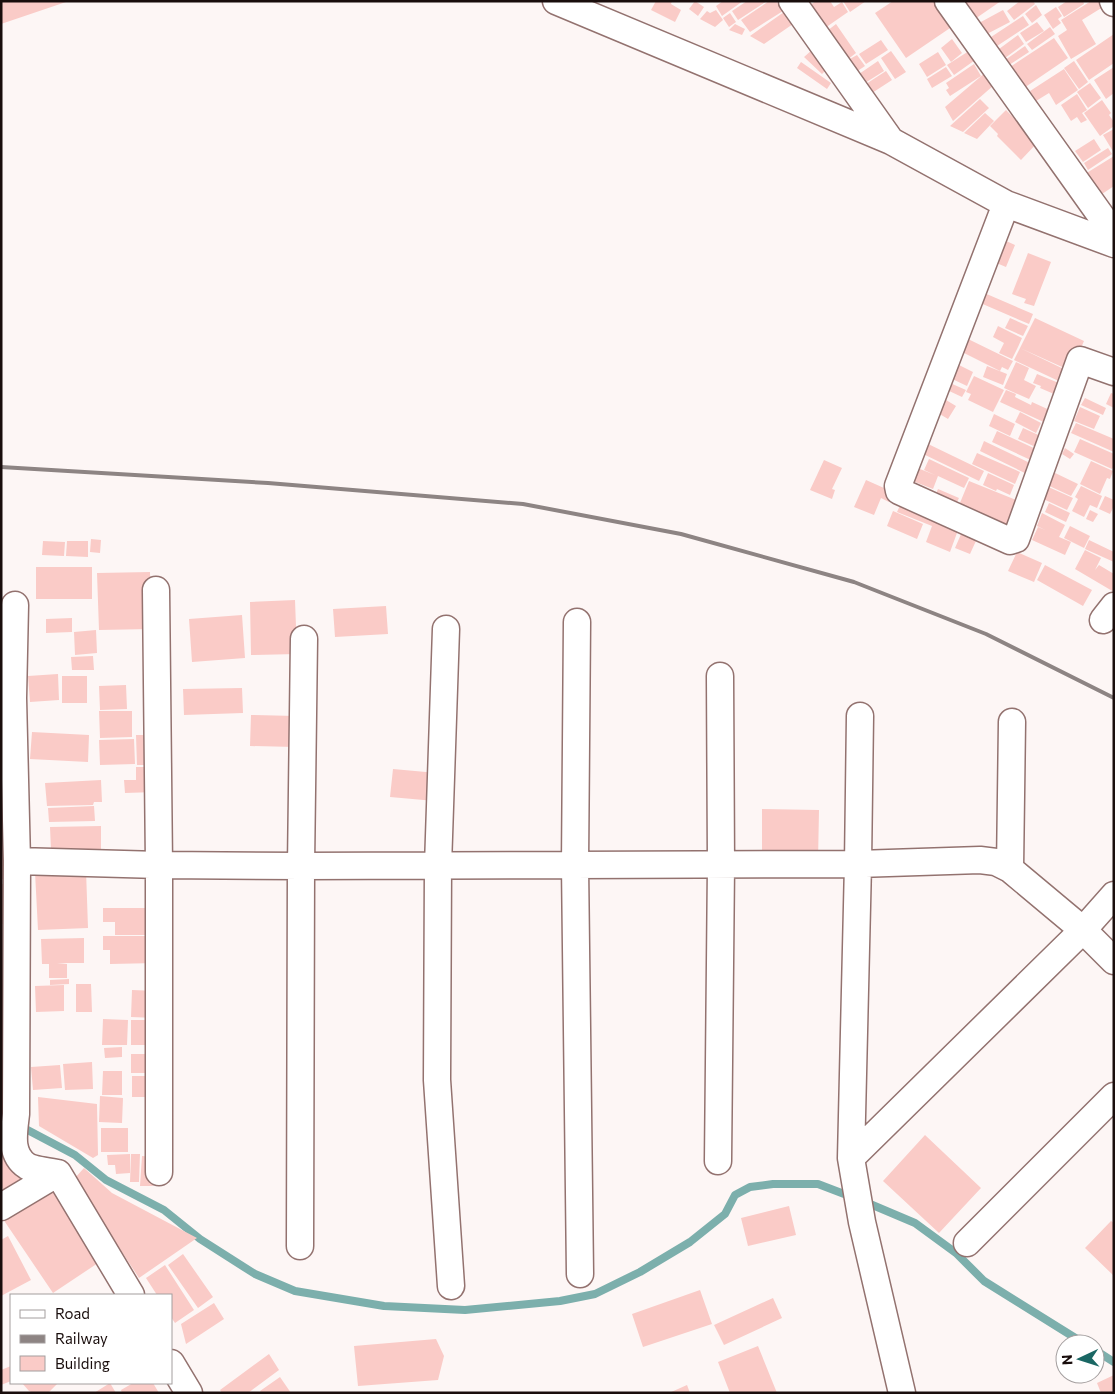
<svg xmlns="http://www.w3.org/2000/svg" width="1115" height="1394" font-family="Commissioner,sans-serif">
	<rect width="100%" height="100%" fill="#fdf6f5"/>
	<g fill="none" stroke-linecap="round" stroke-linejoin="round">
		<path stroke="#7cafac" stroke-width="8" d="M20,1126L75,1155L106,1180L164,1210L200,1239L255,1274L295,1291L384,1306L465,1310L560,1301L595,1294L640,1272L690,1242L725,1214L735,1195L750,1187L773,1184H818L852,1197
			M863,1201L915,1223L956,1253L984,1281L1085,1344
			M1095,1350L1114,1362"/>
	</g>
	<path fill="#facbc7" d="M1,1H66V2L1,24Z
		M656,1H672L671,4L681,10L675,22L651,10Z
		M695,1L704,7L698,16L689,9Z
		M723,1H743L722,16L716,6Z
		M747,1H767L738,20L732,11Z
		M769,1H776L783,11L750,32L741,20Z
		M816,1H830L834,7L842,2L848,12L825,28L810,5Z
		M843,1H866L850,12Z
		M893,1H936L953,26L906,58L875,13Z
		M958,1H1001L972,21Z
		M1020,1H1033L1035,4L1014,20L1007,11Z
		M1067,1H1083L1084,4L1064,17L1058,7Z
		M1091,1H1099L1103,7L1082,20L1096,44L1071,59L1058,36L1067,30L1061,20Z
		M1036,5L1042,15L1032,23L1025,14Z
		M1056,7L1062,16L1058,19L1061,23L1053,29L1044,15Z
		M716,10L723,20L715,27L700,19L707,11L710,13Z
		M1003,10L1010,22L985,35L979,23Z
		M784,12L793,24L764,44L750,36Z
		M730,13L736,22L729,27L723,18Z
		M1023,16L1029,25L997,46L991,37Z
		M1037,22L1044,31L1026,42L1020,33Z
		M735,24L745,29L742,35L729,30Z
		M836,24L856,53L847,60L827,31Z
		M1050,27L1055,34L1032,50L1027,44Z
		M1114,34V63L1089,80L1076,60Z
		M1018,35L1024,44L1005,58L999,49Z
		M1054,38L1068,58L1021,90L1007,69Z
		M952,39L962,53L951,62L941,48Z
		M881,40L888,50L866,64L859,54Z
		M1025,46L1029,52L1009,65L1005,60Z
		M972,49L978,58L954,75L947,65Z
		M812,50L829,67L822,74L804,57Z
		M891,51L906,72L895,79L881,58Z
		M938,52L946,65L927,77L919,64Z
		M857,55L865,66L856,72L848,60Z
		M878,61L884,71L865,83L859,74Z
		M1074,61L1088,82L1079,89L1064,68Z
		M801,62L831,83L827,89L797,68Z
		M974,64L981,76L950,96L946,90L949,88L946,83Z
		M946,67L952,76L932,88L927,79Z
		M1114,67V93L1106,99L1094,80Z
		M1064,69L1078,90L1056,105L1049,93L1036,101L1030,91Z
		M886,71L892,80L872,93L866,84Z
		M986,72L994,85L953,121L945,107Z
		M1090,83L1101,98L1088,108L1077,92Z
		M1077,94L1087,110L1082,113L1087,120L1081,123L1077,117L1071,121L1061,105Z
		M980,99L989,108L963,132L950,126Z
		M1102,100L1111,113L1109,115L1114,122V126L1100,136L1084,113Z
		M1006,110L1038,142L1021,160L997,136L998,134L990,126Z
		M985,113L994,121L977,139L964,133Z
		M1114,129V153L1103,135Z
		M1094,139L1101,150L1083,162L1075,151Z
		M1108,148L1112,154L1088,170L1084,163Z
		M1114,156V186L1099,196L1085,174Z
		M1004,240L1015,245L1006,267L994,262Z
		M1028,253L1051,262L1034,306L1024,303L1026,299L1012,294Z
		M982,292L1033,314L1029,324L978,302Z
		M1010,318L1028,326L1023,336L1005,328Z
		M1035,318L1084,341L1071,371L1020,348Z
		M998,326L1022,338L1018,347L1016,346L1018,347L1012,359L999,353L1004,343L993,337Z
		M966,338L1013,361L1008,370L1002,367L1000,371L960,351Z
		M1020,348L1070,372L1065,384L1014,360Z
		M1016,362L1029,368L1024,380L1036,386L1029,399L1004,388Z
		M955,363L973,372L967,386L948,377Z
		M987,366L1007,374L1003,385L983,377Z
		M1037,374L1066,386L1061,397L1040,388L1041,386L1033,383Z
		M974,376L1004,390L993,412L968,400L971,394L966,392Z
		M950,383L966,390L962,397L947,390Z
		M1006,390L1016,394L1015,397L1031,405L1032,402L1054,412L1048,424L1000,402Z
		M1111,393L1114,394V408L1106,404Z
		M1085,398L1106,408L1103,415L1081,405Z
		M946,400L956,406L948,419L938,413Z
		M1080,407L1100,416L1094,429L1074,421Z
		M1020,412L1041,423L1036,433L1015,422Z
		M994,414L1015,424L1010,436L989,426Z
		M1076,423L1114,439V452L1071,433Z
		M1023,428L1045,438L1040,449L1018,439Z
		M997,431L1040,451L1035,462L992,442Z
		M1080,439L1114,454V466L1112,469L1074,452Z
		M984,441L1034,465L1029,475L980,451Z
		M924,442L984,471L979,481L919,452Z
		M1065,448L1074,454L1070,459L1062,454Z
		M977,453L1020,472L1015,484L972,464Z
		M929,459L969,478L964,488L938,476L933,489L910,480L915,467L935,475L924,470Z
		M824,460L842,468L832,489L835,490L832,499L810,490Z
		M1091,461L1113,471L1110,479L1107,478L1100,494L1080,484Z
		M1051,471L1078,484L1071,496L1045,484Z
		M988,473L1014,485L1010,495L997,489L996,491L983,485Z
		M866,480L893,492L889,502L881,498L874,515L854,507Z
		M969,481L1021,502L1007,536L955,515Z
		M1044,485L1073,498L1067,510L1039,497Z
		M1081,486L1102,496L1097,508L1090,505L1084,517L1072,511L1078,499L1075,497Z
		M938,489L959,498L952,512L932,503Z
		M1105,496L1114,500V506L1110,514L1099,509Z
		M903,499L961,522L950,552L926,542L932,526L897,512Z
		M1049,503L1070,513L1066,522L1045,512Z
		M1090,510L1098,514L1093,522L1086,519Z
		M893,511L923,524L917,539L887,526Z
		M1042,513L1065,525L1059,537L1071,542L1065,555L1032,540L1038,527L1045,530L1037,526Z
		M965,525L980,532L970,554L955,548Z
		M1070,526L1090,536L1084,548L1064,538Z
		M91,539L101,540L100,553L90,552Z
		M1089,540L1114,552V562L1085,549Z
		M43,541L65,542L64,556L42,555Z
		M67,541H88V557L66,556Z
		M1085,550L1101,558L1095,570L1099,565L1114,574V592L1075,569Z
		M1017,552L1042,563L1034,582L1008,571Z
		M1045,565L1092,590L1083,606L1037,580Z
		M36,567H92V599H36Z
		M150,572L151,629L99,630L97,573Z
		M295,600L297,654L251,655L250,602Z
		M386,606L388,634L335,637L333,609Z
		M242,615L245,658L192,662L189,619Z
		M72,618V632L46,633V619Z
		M96,630L97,653L75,655L74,632Z
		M93,656L94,670H72L71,657Z
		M58,674L59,700L30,702L28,676Z
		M62,676H87V703H62Z
		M126,685L127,709L100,710L99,686Z
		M242,688L243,713L184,715L183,689Z
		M99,711H132V737L100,738Z
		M251,715L296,716L295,747L250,746Z
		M32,732L89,735L88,762L30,759Z
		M136,735H152L153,765H137Z
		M134,739L135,764L100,765L99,740Z
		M136,767H154L155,792L125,793L124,780H136Z
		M393,769L437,773L435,801L390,797Z
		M101,780L102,802H94L93,805L47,806L45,783Z
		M94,806L95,821L49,822L48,808Z
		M762,809L819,810L818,861H762Z
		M13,813L15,879H1V814Z
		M101,826V849L51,850L50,827Z
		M86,870L88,928L38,930L35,872Z
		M1,884H12L13,924H1Z
		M103,908H155L156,935H115V922H103Z
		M103,936H157V963L110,964V950H103Z
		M84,938V963H57L67,964V978H49V964H42L41,939Z
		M69,979V984L50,985V980Z
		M76,984H91L92,1012H76Z
		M64,985V1011L36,1012L35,986Z
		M132,990L158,991L156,1018L131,1017Z
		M103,1019L128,1020L127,1045H102Z
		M131,1020H157V1045H131Z
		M122,1047V1057L105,1058L104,1048Z
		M131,1054H155V1073H131Z
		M92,1062L93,1089L65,1090L63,1064Z
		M60,1065L62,1088L33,1090L31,1067Z
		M103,1071H122V1095H102Z
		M132,1076H153V1097H132Z
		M100,1096L123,1098L122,1123L99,1122Z
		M38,1097L97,1104L98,1155L93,1158L39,1126Z
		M101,1128H128V1152H101Z
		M925,1135L981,1188L939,1233L883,1181Z
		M1,1136L27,1175L4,1190L1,1187Z
		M130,1154V1173L116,1174L115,1165H108L107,1155Z
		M131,1154H140L139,1182H130Z
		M142,1156L155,1157L153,1186H140Z
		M84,1168L112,1193L197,1238L139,1278L74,1179Z
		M54,1185L104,1259L53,1293L3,1219Z
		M789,1206L796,1235L748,1246L741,1218Z
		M1111,1221L1114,1223V1276L1085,1248Z
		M8,1236L31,1280L1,1296V1240Z
		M183,1254L213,1297L198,1308L168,1265Z
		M165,1265L194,1310L175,1323L171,1317V1295H157L146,1278Z
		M700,1290L712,1324L643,1347L632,1314Z
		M773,1298L782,1318L724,1345L714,1325Z
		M214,1303L224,1319L186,1344L181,1324Z
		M436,1339L444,1356L438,1380L358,1386L354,1346Z
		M758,1346L777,1393H730L718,1362Z
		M269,1354L279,1370L248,1393H222L220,1390Z
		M11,1366V1381L1,1385V1370Z
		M1114,1375V1393H1101L1097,1383Z
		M280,1377L291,1393H261L260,1391Z
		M22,1383H58L48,1393H33L29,1391Z
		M110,1383L116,1393H94Z
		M133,1383H153L159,1393H122L121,1390Z
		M687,1385L690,1393H669Z"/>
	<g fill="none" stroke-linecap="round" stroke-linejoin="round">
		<g stroke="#93726f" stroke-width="29">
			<path id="street" d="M556,1L891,141L1006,204L1114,244
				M792,1L891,141
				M948,1L1114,234
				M1113,1L1114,3
				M1006,204L898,486L899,491L1010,541L1016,539L1080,360L1114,372
				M156,590L159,865V1172
				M15,605L13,698L17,861L16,1114C14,1132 9,1154 27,1166C32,1169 51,1172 58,1173
				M1103,620L1114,606
				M577,622L575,865L580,1274
				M446,629L438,866L437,1080L451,1286
				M860,716L858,864L851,1158L862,1222L902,1393
				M17,861L159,865L301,866L858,864L980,860L996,862L1010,869L1083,930L1114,961
				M1010,869L1012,722
				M851,1158L1083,930L1114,895
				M718,1161L721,865L720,676
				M1,1207L58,1173L131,1295
				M967,1243L1114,1096
				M300,1246L301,866L304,639
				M171,1363L189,1393"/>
		</g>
		<use href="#street" stroke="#fff" stroke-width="26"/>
		<path stroke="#8d8483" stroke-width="4" d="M1,467L268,483L523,504L681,534L854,582L986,634L1114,698"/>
	</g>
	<rect width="1115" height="1394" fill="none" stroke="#190d0c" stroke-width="5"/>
	<rect x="10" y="1294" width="162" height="90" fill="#ffffff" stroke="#a39e9e"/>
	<rect x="20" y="1310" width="25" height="8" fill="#ffffff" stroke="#a39e9e"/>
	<text x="55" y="1319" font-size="15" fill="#190d0c">Road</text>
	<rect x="20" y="1335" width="25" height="8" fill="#8d8483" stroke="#a39e9e"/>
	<text x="55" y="1344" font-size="15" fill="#190d0c">Railway</text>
	<rect x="20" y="1356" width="25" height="15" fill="#facbc7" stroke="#a39e9e"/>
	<text x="55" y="1369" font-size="15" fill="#190d0c">Building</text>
	<g transform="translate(1080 1359) rotate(266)"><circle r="24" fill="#ffffff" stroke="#a39e9e"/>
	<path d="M0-4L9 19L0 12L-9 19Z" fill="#1a6764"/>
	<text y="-8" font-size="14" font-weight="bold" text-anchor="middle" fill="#190d0c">N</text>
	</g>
</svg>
